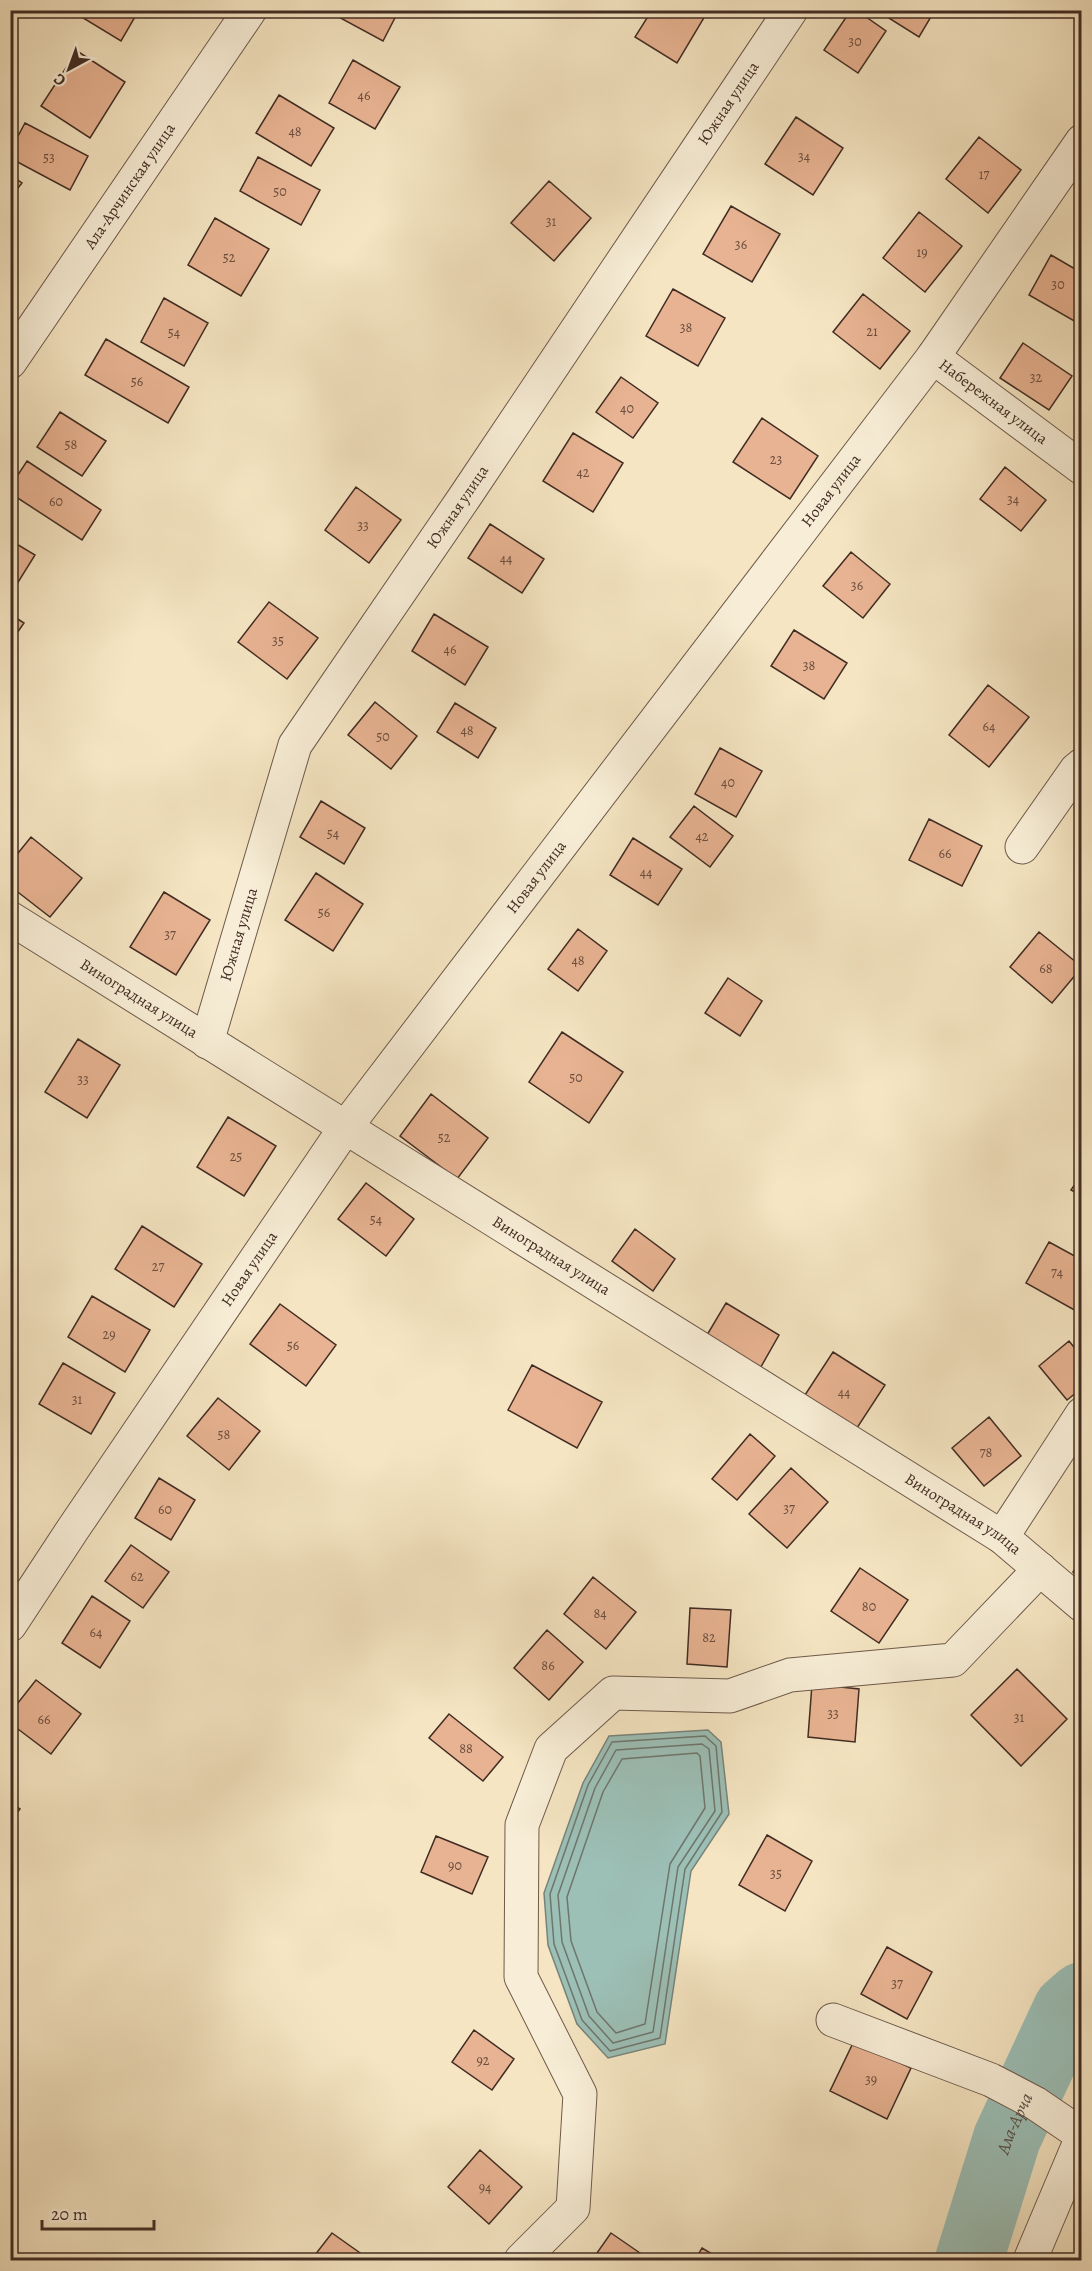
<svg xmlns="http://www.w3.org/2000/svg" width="1092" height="2271" font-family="Alegreya,serif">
	<rect width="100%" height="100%" fill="#f5e5c2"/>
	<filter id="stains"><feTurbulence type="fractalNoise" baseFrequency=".00333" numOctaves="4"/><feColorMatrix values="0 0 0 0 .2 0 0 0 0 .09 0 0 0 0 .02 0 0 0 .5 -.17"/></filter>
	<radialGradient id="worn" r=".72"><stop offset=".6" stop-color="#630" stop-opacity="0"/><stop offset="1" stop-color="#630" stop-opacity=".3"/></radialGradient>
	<path fill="#9cbfb6" stroke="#78847b" stroke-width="1.5" d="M708,1730L721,1742L729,1814L691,1871L665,2044L608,2058L577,2024L548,1945L544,1893L583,1783L609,1736Z"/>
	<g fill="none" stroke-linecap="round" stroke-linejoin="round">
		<path stroke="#6e766c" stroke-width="1.5" d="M705,1736L716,1746L722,1812L685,1869L660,2038L610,2051L582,2020L554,1944L550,1894L588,1785L612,1742Z
			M702,1744L709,1749L715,1811L678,1867L653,2032L613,2043L589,2016L562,1942L558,1895L595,1788L616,1750Z
			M697,1753L700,1756L705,1808L670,1864L645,2024L616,2033L597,2012L571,1941L567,1897L603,1792L622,1759Z"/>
		<path stroke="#9cbfb6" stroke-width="68" id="s1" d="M969,2260L1007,2138L1067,2009L1082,1996"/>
	</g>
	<path fill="#e8b392" stroke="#412c23" stroke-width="1.5" d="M70,10H139L121,41Z
		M335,10H399L383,41L333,14Z
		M652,10H696L705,16L677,63L635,37Z
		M851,10H856L886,31L858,73L824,50Z
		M876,10H935L919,37Z
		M77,51L125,82L90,138L41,106Z
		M353,60L400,87L375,129L329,103Z
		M279,95L334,128L311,166L256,133Z
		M796,117L843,148L813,195L765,164Z
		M25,123L88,156L70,190L10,158V151Z
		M979,137L1021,170L988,213L946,179Z
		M258,157L320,190L301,225L240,191Z
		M10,175L22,183L10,198Z
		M549,181L591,218L554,261L511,223Z
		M731,206L780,234L752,282L703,254Z
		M919,212L962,246L925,292L883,258Z
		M215,218L269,249L241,296L188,265Z
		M1051,255L1082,273V313L1076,322L1029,295Z
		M673,289L725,318L698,366L646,336Z
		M863,294L910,331L880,369L833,332Z
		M164,298L208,323L184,366L141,342Z
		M106,339L189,387L168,423L85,375Z
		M1023,343L1072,376L1049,410L1000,378Z
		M621,377L658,403L633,438L596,412Z
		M60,412L106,441L82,476L37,447Z
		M762,418L818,456L790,499L733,462Z
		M573,433L623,463L593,512L543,481Z
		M27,461L101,510L82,540L10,493V487Z
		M1005,467L1046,500L1021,531L980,499Z
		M356,487L401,520L369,563L325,530Z
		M490,524L544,559L522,593L468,558Z
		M10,540L35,555L12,592H10Z
		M851,552L890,584L863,618L823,586Z
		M269,602L318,638L287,679L238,642Z
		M10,614L24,623L10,643Z
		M434,614L488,647L465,685L412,651Z
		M794,630L847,663L824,699L771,666Z
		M988,685L1029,717L989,767L949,735Z
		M375,702L417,736L391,769L348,735Z
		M455,703L496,728L478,758L437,732Z
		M720,748L762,771L736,817L695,794Z
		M321,801L365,828L344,864L300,837Z
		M694,806L733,836L710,867L670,837Z
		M929,819L982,846L962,886L909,860Z
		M31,837L82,878L50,917L10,886V863Z
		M633,838L682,869L658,905L610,875Z
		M316,873L363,904L333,951L285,920Z
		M164,892L210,920L176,975L130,947Z
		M578,929L607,951L578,991L548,969Z
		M1039,932L1082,967L1052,1003L1010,967Z
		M728,978L762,1001L740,1036L705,1013Z
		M562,1032L623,1072L589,1123L529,1082Z
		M78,1039L120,1065L87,1118L45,1092Z
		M431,1094L488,1138L457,1179L400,1136Z
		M228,1117L276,1146L244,1196L197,1167Z
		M1082,1174V1196L1071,1190Z
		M366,1183L414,1219L386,1256L338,1219Z
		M142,1226L202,1264L174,1307L115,1269Z
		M635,1229L675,1259L653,1291L612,1261Z
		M1049,1242L1082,1260V1307L1078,1312L1026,1283Z
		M92,1296L150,1330L125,1372L68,1337Z
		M726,1303L779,1335L758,1372L704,1340Z
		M280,1304L336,1345L306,1386L250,1344Z
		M1069,1341L1082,1357V1388L1067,1400L1039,1366Z
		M833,1352L885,1385L855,1431L803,1398Z
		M63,1363L115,1393L91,1434L39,1404Z
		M532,1365L602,1402L577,1448L508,1410Z
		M218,1398L260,1431L229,1470L187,1436Z
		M989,1417L1021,1456L984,1486L952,1448Z
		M750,1434L775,1456L737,1500L712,1479Z
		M791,1468L828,1502L787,1548L749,1514Z
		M159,1478L195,1500L171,1540L135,1518Z
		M131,1545L169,1572L143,1608L105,1581Z
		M1082,1558V1578L1073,1572Z
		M860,1568L908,1600L879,1643L831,1611Z
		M593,1577L636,1612L606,1649L564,1614Z
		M92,1596L130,1621L100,1668L62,1643Z
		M690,1608L731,1610L727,1667L687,1664Z
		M547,1630L583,1662L549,1700L514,1668Z
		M1017,1669L1067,1719L1021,1766L971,1715Z
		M36,1680L81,1714L51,1754L10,1723V1713Z
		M812,1684L859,1689L855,1742L808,1737Z
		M449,1714L503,1757L483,1781L429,1738Z
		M10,1802L20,1809L10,1822Z
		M767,1835L812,1861L785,1911L739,1885Z
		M436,1836L488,1857L472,1894L421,1872Z
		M887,1947L932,1972L907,2019L861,1994Z
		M474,2030L514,2059L492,2090L452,2062Z
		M854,2041L911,2068L887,2119L830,2091Z
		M480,2150L522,2187L489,2224L448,2187Z
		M332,2233L370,2260H311Z
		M611,2233L650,2260H592Z
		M702,2248L722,2260H695Z"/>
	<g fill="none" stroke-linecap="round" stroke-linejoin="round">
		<g stroke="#6e5a4b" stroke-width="35">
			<g id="minor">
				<path id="s2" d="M933,357L1082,468"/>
				<path id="s3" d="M10,362L250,10"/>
				<path d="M1022,847L1076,770L1082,765"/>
				<path id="s4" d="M10,918L1002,1537L1082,1605"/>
				<path id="s5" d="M207,1042L295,745L464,498L791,10"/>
				<path d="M1002,1537L1082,1414"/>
				<path id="s6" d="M10,1625L73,1529L345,1128L933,357L1082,141"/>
				<path d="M833,2020L991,2080L1035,2103L1082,2135"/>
				<path d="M521,2260L573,2208L580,2094L521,1977L522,1825L551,1749L613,1693L730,1696L790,1675L953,1660L1040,1569"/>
				<path d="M1030,2260L1082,2137"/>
			</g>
		</g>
		<use href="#minor" stroke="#f8eed7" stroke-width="33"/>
	</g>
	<g text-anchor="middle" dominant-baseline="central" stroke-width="4.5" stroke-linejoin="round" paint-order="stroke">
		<g font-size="14" fill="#6b4e3f">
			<text x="855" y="41">30</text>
			<text x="364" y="95">46</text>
			<text x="295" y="131">48</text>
			<text x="804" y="156">34</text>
			<text x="49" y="157">53</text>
			<text x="984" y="174">17</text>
			<text x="280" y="191">50</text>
			<text x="551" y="221">31</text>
			<text x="741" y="244">36</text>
			<text x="922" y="252">19</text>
			<text x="229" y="257">52</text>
			<text x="1058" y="284">30</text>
			<text x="686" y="327">38</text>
			<text x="872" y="331">21</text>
			<text x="174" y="332">54</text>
			<text x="1036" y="377">32</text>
			<text x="137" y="381">56</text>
			<text x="627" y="408">40</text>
			<text x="71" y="444">58</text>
			<text x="776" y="459">23</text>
			<text x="583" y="472">42</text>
			<text x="1013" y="499">34</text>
			<text x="56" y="501">60</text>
			<text x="363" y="525">33</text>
			<text x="506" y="558">44</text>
			<text x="857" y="585">36</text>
			<text x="278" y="640">35</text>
			<text x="450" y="649">46</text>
			<text x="809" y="665">38</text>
			<text x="989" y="726">64</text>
			<text x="467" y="730">48</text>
			<text x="383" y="736">50</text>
			<text x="728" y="782">40</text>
			<text x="333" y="833">54</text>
			<text x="702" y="836">42</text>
			<text x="945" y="853">66</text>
			<text x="646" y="872">44</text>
			<text x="324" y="912">56</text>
			<text x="170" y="934">37</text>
			<text x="578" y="960">48</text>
			<text x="1046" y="968">68</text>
			<text x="576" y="1077">50</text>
			<text x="83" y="1079">33</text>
			<text x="444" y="1137">52</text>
			<text x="236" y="1156">25</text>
			<text x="376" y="1219">54</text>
			<text x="158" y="1266">27</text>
			<text x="1057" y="1272">74</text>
			<text x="109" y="1334">29</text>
			<text x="293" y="1345">56</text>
			<text x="844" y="1392">44</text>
			<text x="77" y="1399">31</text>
			<text x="224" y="1434">58</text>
			<text x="986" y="1452">78</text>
			<text x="789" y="1508">37</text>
			<text x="165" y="1509">60</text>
			<text x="137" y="1576">62</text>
			<text x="869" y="1606">80</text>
			<text x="600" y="1613">84</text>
			<text x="96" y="1632">64</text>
			<text x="709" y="1637">82</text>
			<text x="548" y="1665">86</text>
			<text x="833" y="1713">33</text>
			<text x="1019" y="1717">31</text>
			<text x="44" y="1719">66</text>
			<text x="466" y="1748">88</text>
			<text x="455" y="1865">90</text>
			<text x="776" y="1873">35</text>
			<text x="897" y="1983">37</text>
			<text x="483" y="2060">92</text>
			<text x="871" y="2079">39</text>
			<text x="485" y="2187">94</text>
		</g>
		<g font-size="16" fill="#412c23" stroke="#f8eed7">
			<text stroke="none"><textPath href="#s5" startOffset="1084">Южная улица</textPath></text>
			<text stroke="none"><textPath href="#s3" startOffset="213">Ала-Арчинская улица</textPath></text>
			<text stroke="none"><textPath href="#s2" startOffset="75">Набережная улица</textPath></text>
			<text stroke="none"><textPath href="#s6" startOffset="1401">Новая улица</textPath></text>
			<text stroke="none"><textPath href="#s5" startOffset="598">Южная улица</textPath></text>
			<text stroke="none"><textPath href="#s6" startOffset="915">Новая улица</textPath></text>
			<text stroke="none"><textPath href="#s5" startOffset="112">Южная улица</textPath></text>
			<text stroke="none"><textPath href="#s4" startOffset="152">Виноградная улица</textPath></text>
			<text stroke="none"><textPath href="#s4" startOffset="638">Виноградная улица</textPath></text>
			<text stroke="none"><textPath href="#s6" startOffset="429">Новая улица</textPath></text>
			<text stroke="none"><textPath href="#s4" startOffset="1124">Виноградная улица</textPath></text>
		</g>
		<g font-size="18" font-style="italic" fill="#585148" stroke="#f8eed7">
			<text stroke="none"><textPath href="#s1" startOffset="144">Ала-Арча</textPath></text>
		</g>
	</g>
	<rect width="1092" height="2271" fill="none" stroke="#f5e5c2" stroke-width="36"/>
	<rect x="12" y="12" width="1068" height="2247" fill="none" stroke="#412c23" stroke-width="3"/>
	<rect x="18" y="18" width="1056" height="2235" fill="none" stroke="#412c23" stroke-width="1.5"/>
	<g transform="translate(69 69) rotate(221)" stroke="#f8eed7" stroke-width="4.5" paint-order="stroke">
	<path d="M0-4.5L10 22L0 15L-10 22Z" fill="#412c23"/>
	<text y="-9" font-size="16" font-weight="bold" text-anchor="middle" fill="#412c23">С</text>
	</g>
	<path d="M42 2220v9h112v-9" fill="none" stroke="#412c23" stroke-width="3"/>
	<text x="51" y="2220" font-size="18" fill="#412c23" stroke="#f8eed7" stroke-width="4.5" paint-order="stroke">20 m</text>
	<rect width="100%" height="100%" filter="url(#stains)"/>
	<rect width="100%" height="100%" fill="url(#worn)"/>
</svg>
